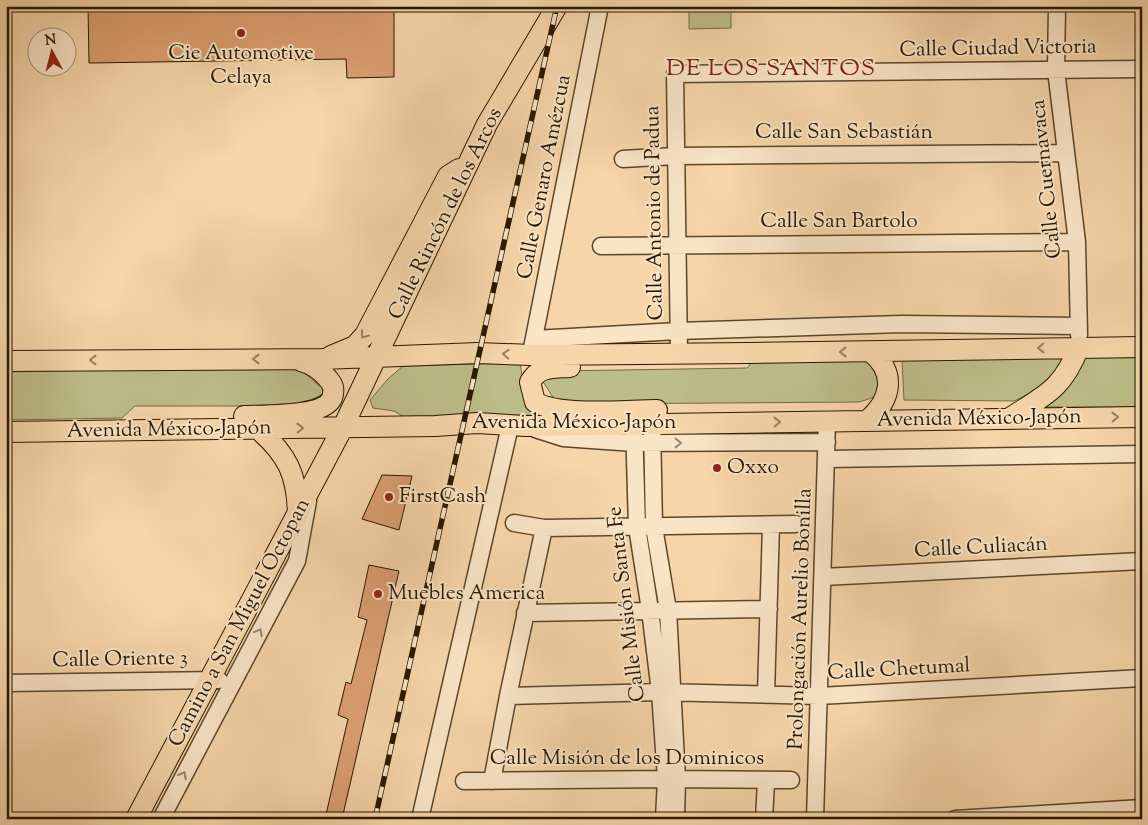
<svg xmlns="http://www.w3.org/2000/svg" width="1148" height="825" font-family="'Sorts Mill Goudy',serif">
	<rect width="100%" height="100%" fill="#f6d5a8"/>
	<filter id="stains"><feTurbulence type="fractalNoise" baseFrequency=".004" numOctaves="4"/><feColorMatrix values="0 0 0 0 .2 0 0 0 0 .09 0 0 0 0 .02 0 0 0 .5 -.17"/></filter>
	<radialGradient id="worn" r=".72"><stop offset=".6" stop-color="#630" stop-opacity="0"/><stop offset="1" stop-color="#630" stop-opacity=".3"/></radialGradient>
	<path fill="#bdbd87" stroke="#726a44" d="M689,6H731V28L689,29Z
		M1066,356C1055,378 1037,391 1014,401L904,400L902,359Z
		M1142,356V407H1044L1085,357Z
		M865,359C876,372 882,381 875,397L859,402L583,404L554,399L542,380L557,371L747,368L754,360Z
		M520,363L523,380L543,415L404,417L394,411L373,408L370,400L388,379L403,366Z
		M295,365L322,388L325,397L313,406H135L122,418L6,420V372Z"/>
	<path fill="#db9e71" stroke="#271701" d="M88,6H394V77L347,78L346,59L89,63Z
		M382,475L412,476L399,530L362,519Z
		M369,565L399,571L342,819H325L348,719L338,715L346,682L351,684L367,620L358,617Z"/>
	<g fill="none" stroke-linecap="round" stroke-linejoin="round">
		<g stroke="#5b462b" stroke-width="19">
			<path id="minor" d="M1057,6L1056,70L1077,242L1079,335
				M623,159L675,156L1066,153
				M601,246L1077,242
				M534,339L678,331L902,324L1079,326
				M532,348L600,6
				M679,353L675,74L1142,69
				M652,423L654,527L668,610L677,779L676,819
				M634,424L637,527L650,610L660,692L666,779L664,819
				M535,429L563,438L634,443L827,442
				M827,459L1142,454
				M514,523L544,528L796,524
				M823,577L1142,561
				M525,613L769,609
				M6,683L219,680
				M766,694L771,525
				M508,696L660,692L819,696L1142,678
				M464,781L666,779L791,780
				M492,781L508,696L544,528
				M161,819L297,561L308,501
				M420,819L510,426
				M764,819L766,781
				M815,819L827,421
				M955,819L1142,808"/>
		</g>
		<g stroke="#271701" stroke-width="22">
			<path id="major" d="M331,356L355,346L365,335L448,176L459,169
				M6,361L322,359L478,353L531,355L749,353L1142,347
				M570,367C553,368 539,366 530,382L535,402C561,417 625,410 657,410
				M244,416C263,415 331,418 333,394C334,388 333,385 329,380C322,371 313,364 301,361
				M1008,419C1045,395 1062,390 1079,347
				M868,420C891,400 897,373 871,352
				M258,429C288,455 297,475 298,514
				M6,432L436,426L477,423L526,426L1142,417
				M136,819L343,427L487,124L557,6"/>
		</g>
		<use href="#minor" stroke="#f9e4c6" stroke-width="16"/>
		<use href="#major" stroke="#f6d5a8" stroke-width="20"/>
		<g stroke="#271701" stroke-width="5.5">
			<path id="rail" d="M375,819L557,6"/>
		</g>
		<use href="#rail" stroke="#f9e4c6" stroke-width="4" stroke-dasharray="11" stroke-linecap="butt"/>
	</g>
	<defs><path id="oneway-chevron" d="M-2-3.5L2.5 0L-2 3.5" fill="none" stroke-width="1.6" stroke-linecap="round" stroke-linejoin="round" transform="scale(1.25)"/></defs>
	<g stroke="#99805d">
		<use href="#oneway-chevron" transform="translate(364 335) rotate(127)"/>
		<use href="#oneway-chevron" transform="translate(1041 348) rotate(179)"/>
		<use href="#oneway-chevron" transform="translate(843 352) rotate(179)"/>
		<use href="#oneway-chevron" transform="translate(506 354) rotate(-177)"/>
		<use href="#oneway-chevron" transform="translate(256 359) rotate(180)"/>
		<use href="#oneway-chevron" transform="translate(93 360) rotate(180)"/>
		<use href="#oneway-chevron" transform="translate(1115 417) rotate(-1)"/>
		<use href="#oneway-chevron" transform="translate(777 422) rotate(-1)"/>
		<use href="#oneway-chevron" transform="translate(300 428) rotate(-1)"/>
	</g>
	<g stroke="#9a886d">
		<use href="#oneway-chevron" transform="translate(678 443)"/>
		<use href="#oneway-chevron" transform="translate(259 632) rotate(-62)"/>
		<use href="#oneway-chevron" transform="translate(183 775) rotate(-62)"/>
	</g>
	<g fill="#8f2418" stroke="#f9e4c6" stroke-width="2">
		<circle cx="241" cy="33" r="5"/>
		<circle cx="717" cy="468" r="5"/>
		<circle cx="389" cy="497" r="5"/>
		<circle cx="378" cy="594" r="5"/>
	</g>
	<g text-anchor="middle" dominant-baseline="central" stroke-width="4" stroke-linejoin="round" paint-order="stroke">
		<g font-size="21" fill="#271701" stroke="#f9e4c6">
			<text transform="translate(998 49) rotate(-1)">Calle Ciudad Victoria</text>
			<text x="844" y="133">Calle San Sebastián</text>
			<text transform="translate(545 177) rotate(-79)">Calle Genaro Amézcua</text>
			<text transform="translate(1047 179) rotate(-96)">Calle Cuernavaca</text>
			<text transform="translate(655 213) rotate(-91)">Calle Antonio de Padua</text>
			<text transform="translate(446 214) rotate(-64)">Calle Rincón de los Arcos</text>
			<text x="839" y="222">Calle San Bartolo</text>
			<text transform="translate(979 419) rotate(-1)">Avenida México-Japón</text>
			<text x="574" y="423">Avenida México-Japón</text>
			<text transform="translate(169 430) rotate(-1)">Avenida México-Japón</text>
			<text transform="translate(981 548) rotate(-3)">Calle Culiacán</text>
			<text transform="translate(627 604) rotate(-97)">Calle Misión Santa Fe</text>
			<text transform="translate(801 619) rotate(-88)">Prolongación Aurelio Bonilla</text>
			<text transform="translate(240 623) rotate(-62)">Camino a San Miguel Octopan</text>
			<text transform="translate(120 660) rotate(-1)">Calle Oriente 3</text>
			<text transform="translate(899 670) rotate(-3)">Calle Chetumal</text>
			<text x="627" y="759">Calle Misión de los Dominicos</text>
		</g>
		<g font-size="21" fill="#271701" stroke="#f9e4c6" text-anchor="start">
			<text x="241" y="54" text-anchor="middle">Cie Automotive<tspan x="241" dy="24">Celaya</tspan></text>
			<text x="727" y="468">Oxxo</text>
			<text x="399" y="497">FirstCash</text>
			<text x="388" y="594">Muebles America</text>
		</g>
		<g font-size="24" letter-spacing="1" fill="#7a1f14" stroke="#f9e4c6">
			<text x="771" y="69">DE LOS SANTOS</text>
		</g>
	</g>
	<rect width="1148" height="825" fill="none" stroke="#f6d5a8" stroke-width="25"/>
	<rect x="8" y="8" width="1133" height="810" fill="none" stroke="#271701" stroke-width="2.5"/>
	<rect x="12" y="12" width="1123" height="800" fill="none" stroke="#271701"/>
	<g transform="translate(52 52) rotate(353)"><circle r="24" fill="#f9e4c6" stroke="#a59277"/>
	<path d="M0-4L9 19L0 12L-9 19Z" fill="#8f2418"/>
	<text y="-8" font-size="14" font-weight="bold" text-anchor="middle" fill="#271701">N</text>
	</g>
	<rect width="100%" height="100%" filter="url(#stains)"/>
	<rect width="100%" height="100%" fill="url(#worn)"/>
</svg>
